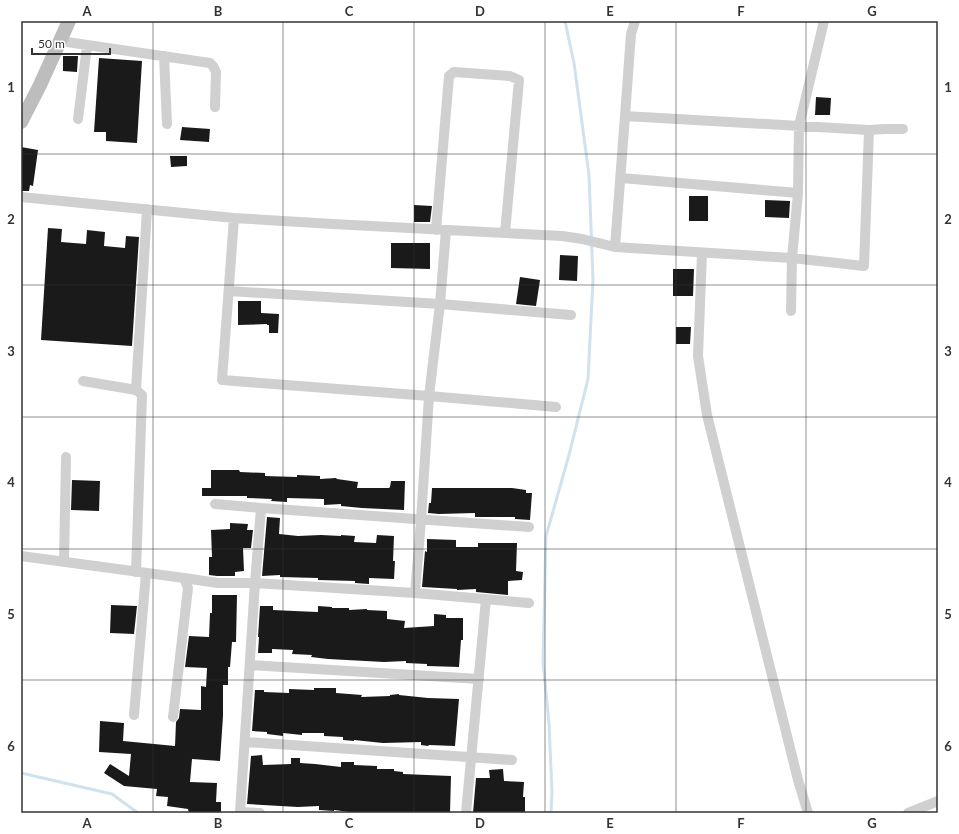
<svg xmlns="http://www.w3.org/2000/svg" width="959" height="834" font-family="Lato,sans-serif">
	<rect width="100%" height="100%" fill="#fff"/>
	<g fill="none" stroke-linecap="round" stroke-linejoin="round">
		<path stroke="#cfe2ee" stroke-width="3" d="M21,773L112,794L138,813
			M551,813L552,792L549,724L543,661L546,536L569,455L588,379L593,279L589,175L574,63L565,21"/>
	</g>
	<path fill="#1a1a1a" d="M63,56H78L77,72L63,71Z
		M99,58L142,61L137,143L106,141V132H94Z
		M816,97L831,98L830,115H815Z
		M182,127L210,129L209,142L180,140Z
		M21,147L38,150L33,186L30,185L29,191H21Z
		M170,156H187V166L171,167Z
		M689,196H708V221H689Z
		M765,200L790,201L789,218L765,217Z
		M414,205L432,206L430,222H414Z
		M48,228L62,229L61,242L86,244L87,230L105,232L104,246L125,248L126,236L139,237L132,346L41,340Z
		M391,243H430V269L391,268Z
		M560,255L578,256L577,281L559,280Z
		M673,269H694L693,296H673Z
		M520,277L540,280L536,306L516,304Z
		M238,301H261V313L279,314L278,333H269V325H267V324L238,325Z
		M676,327H691L690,344H676Z
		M211,470H239L240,472L265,473V476L297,477V475L320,476V479L336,478L337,479L358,482L357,488H389L390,487L391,481H405L404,510L362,508L341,506V504L324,505V499L287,498V502L271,501L272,499L247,498V496H202V488H211Z
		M72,480L100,481L99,511L71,510Z
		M432,488H512L526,490V493H532L530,520L515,519V517H475V513L439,514L428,513L429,503H431Z
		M267,517L280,518L279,534L298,536L321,535L341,536V535L355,536L354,542L376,543L377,535L394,536L393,561H395L394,579L369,578V584L355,583V581L318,580V578L280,577V575L262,576Z
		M230,523L248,524L247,530H253L251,548H243L244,571L235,572V576H217L209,575V557H212L211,530L230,529Z
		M427,539L456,540V547H478V543H517L516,571L523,572L522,580L508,581V595L476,592V589L457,590V589L422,587L425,551L427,552Z
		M212,595H237L236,642H232L230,667H228V685H223V716L220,761L192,759L190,782L217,783L216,802H221V813H189L188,809L167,806L168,797L156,796L157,789L124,786L104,773L110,764L129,776L131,754L99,752L100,721L124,723L123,741L175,746L176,722L179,718L180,709L201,710V686L206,687L207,668L185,667L189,636L209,637L210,613H212Z
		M111,605L137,606L134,634L110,633Z
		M260,606H273V610L294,611L318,612V606L332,607V608H349V610L367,609V610L387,611V619L405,621L404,628L434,626V614L446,615V618H463V640H461L459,667L427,666V664L406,663V661L384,662L328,659L311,657L312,655L292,654L293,650L272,649V653H258L259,637H258Z
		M314,688H336V693L362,695L361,697L390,696V695L399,694V695L428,698L459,699L455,746L429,745L428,746L421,745V742L383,743L354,740V741L343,740V737L324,736V733H302V735L283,733V736L267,734V732L252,731L255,690H264V692L289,693V689L314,690Z
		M262,755L263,765L291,764V758H300V763L315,764L341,767V762H354V765L377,766V769H394V771L403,772V774L451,776L450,813H357L334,810V811L319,810V806L298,807L247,804L251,756Z
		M503,769L504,781L524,782L523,797H525V813H473L476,778H490L489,770Z"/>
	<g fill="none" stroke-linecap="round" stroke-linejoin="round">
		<path stroke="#d0d0d0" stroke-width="10" d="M60,41L210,63L213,66L216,72L215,107
			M164,56L167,124
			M625,116L631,34L635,21
			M78,119L87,46
			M869,130L885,129H903
			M621,178L798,193L799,126L824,21
			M21,197L234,218L333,224L562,236L582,239L615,247L792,258L864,266L869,130L625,116L615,247
			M234,218L222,380L429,396L556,407
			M436,230L449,76L454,72L510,76L519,80L505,233
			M446,230L440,304L429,396L421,520L415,593L529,603
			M702,253L698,356L707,415L798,780L808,813
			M229,291L440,304L571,315
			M791,311L792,258L798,193
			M83,381L136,390L142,395L136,572
			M136,390L147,209
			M215,504L261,508
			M21,556L184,578L188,588L173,717
			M64,562L66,457
			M184,578L218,583H255L261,508L529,527
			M250,665L479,679
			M134,715L146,573
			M245,742L512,760
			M260,813L240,812L255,583L415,593
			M466,813L486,599
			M908,813L938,801"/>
		<path stroke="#bdbdbd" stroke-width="14" d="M21,122L40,85L69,21"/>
	</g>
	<path fill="none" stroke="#333" stroke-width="1" stroke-opacity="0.55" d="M153,21V813M283,21V813M414,21V813M545,21V813M676,21V813M806,21V813M21,154H938M21,285H938M21,417H938M21,549H938M21,680H938"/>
	<rect width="959" height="834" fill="none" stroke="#ffffff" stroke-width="44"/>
	<path d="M32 48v6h78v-6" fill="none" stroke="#333333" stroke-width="2"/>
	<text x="38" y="48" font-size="12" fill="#333333" stroke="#ffffff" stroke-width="3" paint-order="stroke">50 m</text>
	<rect x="22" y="22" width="915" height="790" fill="none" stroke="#333" stroke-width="1.5"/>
	<g font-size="13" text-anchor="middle" font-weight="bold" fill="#333">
		<text x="87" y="16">A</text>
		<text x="218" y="16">B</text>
		<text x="349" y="16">C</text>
		<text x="480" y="16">D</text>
		<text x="610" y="16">E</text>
		<text x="741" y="16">F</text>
		<text x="872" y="16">G</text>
		<text x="11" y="92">1</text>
		<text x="948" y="92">1</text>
		<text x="11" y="224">2</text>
		<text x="948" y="224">2</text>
		<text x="11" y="356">3</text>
		<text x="948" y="356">3</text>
		<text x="11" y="487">4</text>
		<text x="948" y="487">4</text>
		<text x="11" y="619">5</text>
		<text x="948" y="619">5</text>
		<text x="11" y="751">6</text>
		<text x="948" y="751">6</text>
		<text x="87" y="828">A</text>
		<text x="218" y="828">B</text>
		<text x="349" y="828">C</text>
		<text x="480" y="828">D</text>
		<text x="610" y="828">E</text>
		<text x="741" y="828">F</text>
		<text x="872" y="828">G</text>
	</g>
</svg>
